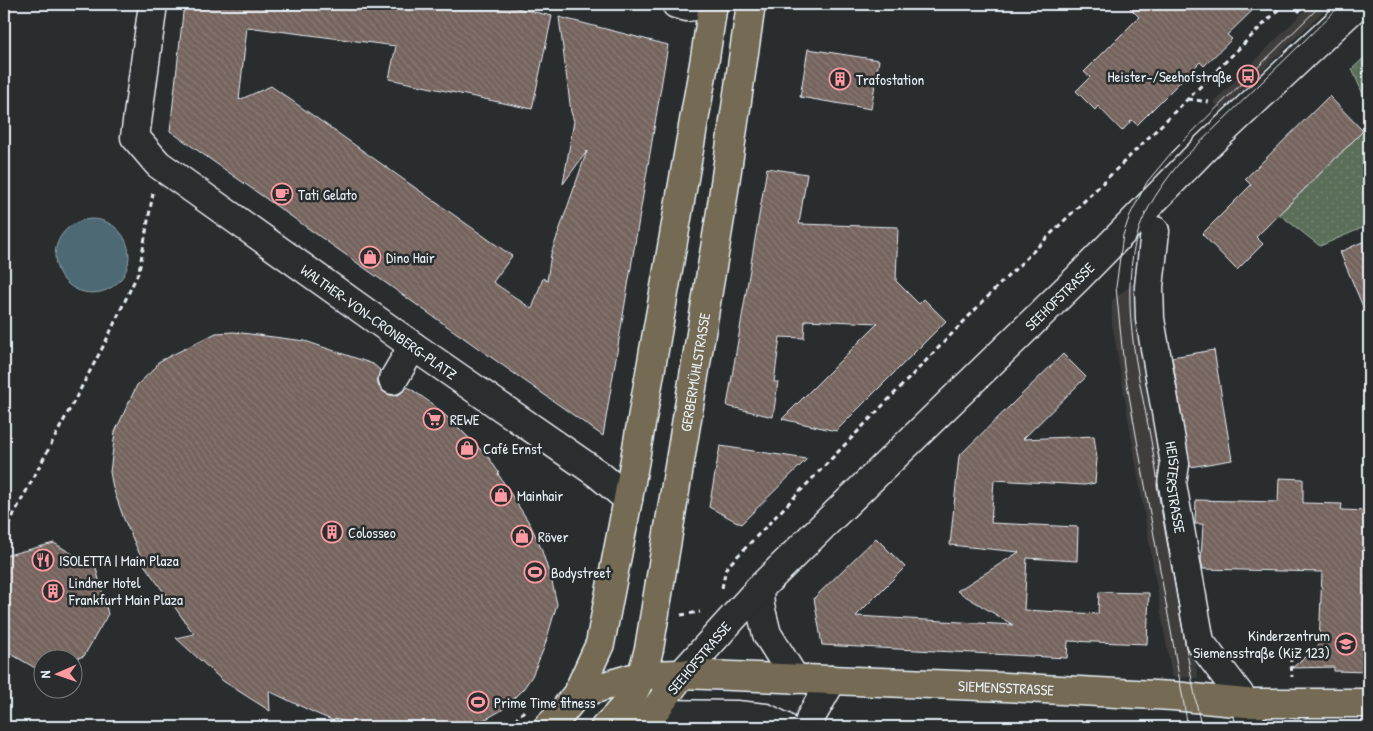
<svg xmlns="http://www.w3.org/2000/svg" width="1373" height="731" font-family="'Patrick Hand',sans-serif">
	<defs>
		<pattern id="grass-dots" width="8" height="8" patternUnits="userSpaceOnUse" patternTransform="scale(1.25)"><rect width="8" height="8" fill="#5a6e58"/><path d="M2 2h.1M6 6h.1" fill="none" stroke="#728371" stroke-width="1.8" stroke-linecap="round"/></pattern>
		<pattern id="building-back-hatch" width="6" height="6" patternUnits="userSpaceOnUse" patternTransform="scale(1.25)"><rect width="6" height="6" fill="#75635d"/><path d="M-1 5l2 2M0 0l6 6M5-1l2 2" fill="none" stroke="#897a75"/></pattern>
	</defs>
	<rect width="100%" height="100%" fill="#2a2d2e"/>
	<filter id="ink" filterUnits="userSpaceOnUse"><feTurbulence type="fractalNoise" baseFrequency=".02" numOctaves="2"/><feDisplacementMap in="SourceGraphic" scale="10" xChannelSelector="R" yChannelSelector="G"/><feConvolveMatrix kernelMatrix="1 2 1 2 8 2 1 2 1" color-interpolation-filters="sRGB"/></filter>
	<g filter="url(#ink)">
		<path fill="#403d3c" d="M1311,4H1331L1221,110L1214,102Z
			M1141,278L1137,292L1138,336L1198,678L1172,677L1112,322V300Z"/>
		<path fill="url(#grass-dots)" stroke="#a1b0a8" d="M1369,53V108L1352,69Z
			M1369,130V225L1320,246L1279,214L1363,131Z"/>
		<path fill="#4e6973" stroke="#8c9fa8" d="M55 256a37 37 0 1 1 74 0a37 37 0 1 1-74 0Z"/>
		<path fill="url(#building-back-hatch)" stroke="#e8f1f8" d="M184,4H499L552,16L532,109L389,79L396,46L247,27L239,100L271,86L512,256L493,282L532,309L543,278L547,281L551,254L587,151L563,184L574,121L571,112L559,17L668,45L603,436L170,131Z
			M1126,4H1259L1227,35L1232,39L1204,66L1200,62L1137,125L1132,120L1122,131L1098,106L1095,110L1076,91L1090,77L1084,72L1139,17Z
			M808,49L879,60L871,109L800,97Z
			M1329,96L1363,131L1256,237L1263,244L1237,270L1202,234L1251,185L1245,179Z
			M767,168L807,174L799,224L898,227L896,281L919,304L924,299L946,321L836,431L782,419L878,323L805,320L804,338L780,337L774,382H778L773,417L727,406Z
			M1369,239V321L1340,252Z
			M234,332L305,341L373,364L380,370L377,380L379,387L385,393L393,396L400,394L408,387L431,403L454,423L489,458L499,473L498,474L530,524L541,548L552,582L557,604L544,648L532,676L524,688L502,710L486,719L466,727H363L335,719L334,721L315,713L269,691L270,711L223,681L176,638L194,634L145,566L124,519L113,488L110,472L115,432L137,385L156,367L158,362L216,333Z
			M1214,350L1232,460L1190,467L1172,357Z
			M1063,354L1086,377L1023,439L1094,436L1097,459L1095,483L1085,485L994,480L991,523L1078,527L1077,561L1027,558L1024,610L1098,614L1099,592L1149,593L1147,644L1068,641L1067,658L822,645L814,598L876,538L905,567L856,616L1013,625L957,591L1019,552L950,545L959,456Z
			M720,446L807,459L741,524L709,507Z
			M1279,478L1303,479V503L1342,504L1341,510L1369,511V672L1334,671V667L1292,668L1319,645L1322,572L1203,569L1201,560L1203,524H1195L1196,500L1278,502Z
			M54,543L96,568L108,614L84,656L72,660L42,658V668L37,669L4,650V556Z"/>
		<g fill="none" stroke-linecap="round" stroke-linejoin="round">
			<g stroke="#e8f1f8" stroke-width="31">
				<g id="minor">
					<path id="s1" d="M153,4L135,137L158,164L413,346L598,474L628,499"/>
					<path d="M676,4L687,7L710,4"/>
					<path id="s2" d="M1155,231L1149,287L1150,319L1175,464L1172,484L1200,642L1246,703L1251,727"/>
					<path d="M393,380L413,346"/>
					<path d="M759,589L760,606L767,634L795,679"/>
					<path id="s3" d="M682,674L759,589L827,522L1078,278L1206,147L1358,4"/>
					<path d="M652,714L736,715L766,718L784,727"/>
					<path d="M808,727L811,717L832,680"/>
				</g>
			</g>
			<g stroke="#e8f1f8" stroke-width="31">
				<g id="major">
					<path id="s4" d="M577,694L643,675L682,674L1005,687L1173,696L1246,703H1369"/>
					<path d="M548,727L560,715L577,694L600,644L628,499L705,58L713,4"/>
					<path id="s5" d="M605,727C632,702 640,685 649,649L720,218L751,4"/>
					<path d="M639,727L652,714L682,674"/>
				</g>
			</g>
			<path stroke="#e8f1f8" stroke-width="3" stroke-dasharray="5 4" stroke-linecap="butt" d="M1298,12L1307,4
				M1188,99L1209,102
				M4,533L106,341L139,271L153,193
				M722,588L726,568L1000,284L1284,4
				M681,615L700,612
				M1290,648L1292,677
				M4,723L44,727
				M508,727L524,711"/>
			<use href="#minor" stroke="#2a2d2e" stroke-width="28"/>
			<use href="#major" stroke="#756b52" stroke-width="28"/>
			<path stroke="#e8f1f8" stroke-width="1" d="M1188,727L1124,367L1116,287L1123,235L1130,215L1147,182L1171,153L1322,4
				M1201,727C1183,636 1168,544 1153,452C1141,382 1119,310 1136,239C1144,209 1162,185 1181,161L1342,4"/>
		</g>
	</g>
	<defs>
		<g id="bus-ring" transform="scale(1.125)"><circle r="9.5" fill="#2a2d2e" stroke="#ff9aa2" stroke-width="1.5"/><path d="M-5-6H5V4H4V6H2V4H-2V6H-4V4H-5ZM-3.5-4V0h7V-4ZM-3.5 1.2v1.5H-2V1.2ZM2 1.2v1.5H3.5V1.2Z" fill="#ff9aa2"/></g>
		<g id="building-ring" transform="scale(1.125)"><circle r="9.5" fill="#2a2d2e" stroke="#ff9aa2" stroke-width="1.5"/><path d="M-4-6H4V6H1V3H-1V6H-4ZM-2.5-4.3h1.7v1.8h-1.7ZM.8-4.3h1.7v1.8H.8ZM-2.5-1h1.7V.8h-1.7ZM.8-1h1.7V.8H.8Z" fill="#ff9aa2"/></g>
		<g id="cafe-ring" transform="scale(1.125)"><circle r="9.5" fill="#2a2d2e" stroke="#ff9aa2" stroke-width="1.5"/><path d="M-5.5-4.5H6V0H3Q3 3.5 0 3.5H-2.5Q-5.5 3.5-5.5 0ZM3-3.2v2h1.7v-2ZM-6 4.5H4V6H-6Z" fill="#ff9aa2"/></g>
		<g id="shop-ring" transform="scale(1.125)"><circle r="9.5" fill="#2a2d2e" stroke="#ff9aa2" stroke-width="1.5"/><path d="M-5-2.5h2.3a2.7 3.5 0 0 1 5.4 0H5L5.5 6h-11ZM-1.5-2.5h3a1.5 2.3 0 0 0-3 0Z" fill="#ff9aa2"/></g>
		<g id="supermarket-ring" transform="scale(1.125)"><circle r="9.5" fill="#2a2d2e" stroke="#ff9aa2" stroke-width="1.5"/><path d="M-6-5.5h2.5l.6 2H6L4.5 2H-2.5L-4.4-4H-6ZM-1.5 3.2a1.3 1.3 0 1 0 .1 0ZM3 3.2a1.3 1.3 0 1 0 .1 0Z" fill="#ff9aa2"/></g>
		<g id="restaurant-ring" transform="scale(1.125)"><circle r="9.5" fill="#2a2d2e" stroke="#ff9aa2" stroke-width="1.5"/><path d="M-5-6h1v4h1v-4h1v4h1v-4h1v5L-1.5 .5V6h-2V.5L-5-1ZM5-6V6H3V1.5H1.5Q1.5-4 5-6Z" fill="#ff9aa2"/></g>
		<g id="stadium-ring" transform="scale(1.125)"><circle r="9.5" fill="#2a2d2e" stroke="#ff9aa2" stroke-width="1.5"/><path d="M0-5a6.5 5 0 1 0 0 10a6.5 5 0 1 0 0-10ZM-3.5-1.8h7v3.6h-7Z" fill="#ff9aa2"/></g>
		<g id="school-ring" transform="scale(1.125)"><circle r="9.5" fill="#2a2d2e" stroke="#ff9aa2" stroke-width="1.5"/><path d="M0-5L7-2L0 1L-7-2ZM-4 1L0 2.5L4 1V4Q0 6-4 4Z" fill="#ff9aa2"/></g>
	</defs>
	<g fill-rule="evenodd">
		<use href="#bus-ring" x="1248" y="76"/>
		<use href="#building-ring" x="840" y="79"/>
		<use href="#cafe-ring" x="282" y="194"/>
		<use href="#shop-ring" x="370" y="257"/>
		<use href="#supermarket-ring" x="434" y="419"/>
		<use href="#shop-ring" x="467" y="448"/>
		<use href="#shop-ring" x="501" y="495"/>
		<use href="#building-ring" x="332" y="532"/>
		<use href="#shop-ring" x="522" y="536"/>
		<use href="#restaurant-ring" x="43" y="560"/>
		<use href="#stadium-ring" x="535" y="572"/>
		<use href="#building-ring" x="53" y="591"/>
		<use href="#school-ring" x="1346" y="644"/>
		<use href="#stadium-ring" x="478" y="702"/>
	</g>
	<g text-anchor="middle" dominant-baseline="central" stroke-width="5" stroke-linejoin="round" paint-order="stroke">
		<g font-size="15" fill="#e8f1f8" stroke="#2a2d2e" text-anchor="start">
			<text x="1232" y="76" text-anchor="end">Heister-/Seehofstraße</text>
			<text x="856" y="79">Trafostation</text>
			<text x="298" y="194">Tati Gelato</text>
			<text x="386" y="257">Dino Hair</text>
			<text x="450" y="419">REWE</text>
			<text x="483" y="448">Café Ernst</text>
			<text x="517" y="495">Mainhair</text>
			<text x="348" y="532">Colosseo</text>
			<text x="538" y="536">Röver</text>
			<text x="59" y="560">ISOLETTA | Main Plaza</text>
			<text x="551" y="572">Bodystreet</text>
			<text x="69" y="582">Lindner Hotel<tspan x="69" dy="17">Frankfurt Main Plaza</tspan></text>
			<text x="1330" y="635" text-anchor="end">Kinderzentrum<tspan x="1330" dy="17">Siemensstraße (KiZ 123)</tspan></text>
			<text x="494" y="702">Prime Time fitness</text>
		</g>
		<g font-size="15" fill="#e8f1f8" stroke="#2a2d2e">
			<text stroke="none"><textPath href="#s3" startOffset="534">SEEHOFSTRASSE</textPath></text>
			<text stroke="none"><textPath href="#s1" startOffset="441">WALTHER-VON-CRONBERG-PLATZ</textPath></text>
			<text stroke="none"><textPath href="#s5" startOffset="372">GERBERMÜHLSTRASSE</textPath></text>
			<text stroke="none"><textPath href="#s2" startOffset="259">HEISTERSTRASSE</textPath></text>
			<text transform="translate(699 658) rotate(-50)">SEEHOFSTRASSE</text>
			<text stroke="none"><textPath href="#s4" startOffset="432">SIEMENSSTRASSE</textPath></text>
		</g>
	</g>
	<rect width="1373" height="731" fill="none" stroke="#2a2d2e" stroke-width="20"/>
	<rect x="10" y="10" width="1353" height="711" fill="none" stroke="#e8f1f8" stroke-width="2" filter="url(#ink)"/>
	<g transform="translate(58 674) rotate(268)"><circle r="24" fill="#2a2d2e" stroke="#767b7f"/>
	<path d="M0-4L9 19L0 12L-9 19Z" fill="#ff9aa2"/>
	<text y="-8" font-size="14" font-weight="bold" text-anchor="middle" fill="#e8f1f8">N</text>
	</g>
</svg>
